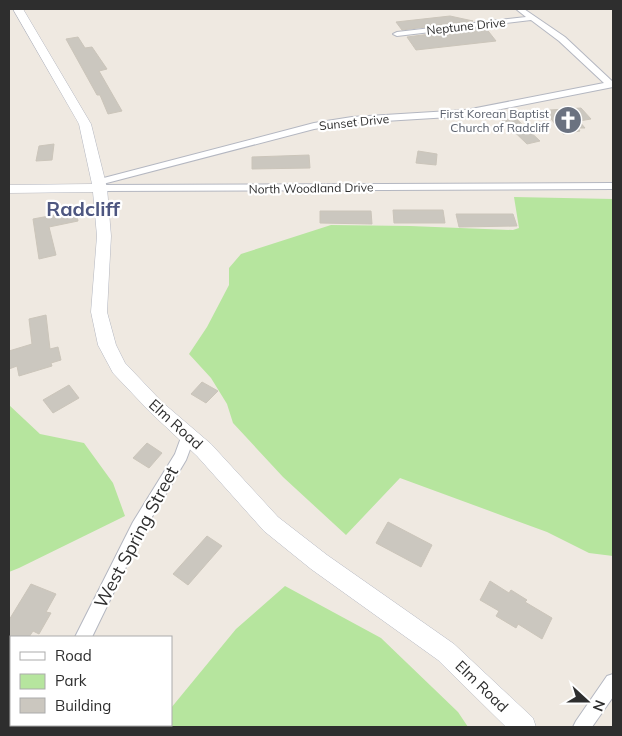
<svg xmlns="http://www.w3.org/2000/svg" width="622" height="736" font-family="Mulish,sans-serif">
	<rect width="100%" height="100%" fill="#efe9e1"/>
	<path fill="#b6e59e" d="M514,197L613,199V556L589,553L547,532L400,478L346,535L283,477L233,423L227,404L211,378L189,354L207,327L229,285V268L241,254L331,225L410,226L513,230L519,228Z
		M9,405L40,434L84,443L113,483L125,516L19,568L9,572Z
		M285,586L381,638L458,712L468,727H138L142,725H171V708L236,629Z"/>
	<path fill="#cbc7bf" stroke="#cbc5ba" d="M450,16L473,21L402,30L396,22Z
		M485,27L496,41L416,50L407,37Z
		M78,37L85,48L92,47L107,69L99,71L122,111L108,114L100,95H97L66,39Z
		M581,108L591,119L579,121L585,128H578L580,131L563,134L548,115L551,114L550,110Z
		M509,112L540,141L527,144L501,119Z
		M54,144L52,160L36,161L39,146Z
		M418,151L437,154L436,165L416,163Z
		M309,155L310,168L252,169V157Z
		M393,210H443L445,223H394Z
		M76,211L78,221L49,227L56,255L39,259L33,219Z
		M320,211H371L372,224L320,223Z
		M456,214H513L517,226L459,227Z
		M46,315L50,349L58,347L61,360L51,363L52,366L19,376L17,366L9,369V351L32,344L29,319Z
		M202,382L218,391L206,403L191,394Z
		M69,385L79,398L53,413L43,400Z
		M147,443L162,453L149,468L133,458Z
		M388,522L432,545L421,567L376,543Z
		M207,536L222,546L188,585L173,574Z
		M490,581L509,593L511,590L527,600L525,602L552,618L542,639L518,624L516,628L496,616L499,611L480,600Z
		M31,584L56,594L46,612L51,613L39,634L33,631L29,637H9V620Z"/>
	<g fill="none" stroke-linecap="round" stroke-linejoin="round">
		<g stroke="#b4b7c1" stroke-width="2">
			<path id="street" d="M516,9H524L565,37L613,82V87L466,116L352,123L314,129L99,185L94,182L96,180L314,123L352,117L466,110L604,83L559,41L531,20L397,36L393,34L397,32L526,17Z
				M613,183V189L100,191L95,188L100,185Z
				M188,430L193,432L195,436L186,460L143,532L92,637H75L133,522L175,454L183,432Z
				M613,674V697L592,727H573L576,721L607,676Z
				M20,725H39L38,727H19Z"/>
		</g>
		<g stroke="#b4b7c1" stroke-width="1">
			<path id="secondary" d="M13,9H23L91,124L107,188L111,236L107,312L116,345L125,363L162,402L211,444L278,517L327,555L454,644L533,718L536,727H506L438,660L311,569L264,531L197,456L150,412L113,373L98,345L91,312L97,236L93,192L9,193V185L92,184L79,124Z"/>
		</g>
		<use href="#street" fill="#fff" fill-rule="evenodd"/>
		<use href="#secondary" fill="#fff" fill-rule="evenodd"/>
	</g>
	<defs>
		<g id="church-disc" transform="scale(1.4375)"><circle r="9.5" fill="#6b7280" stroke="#fff"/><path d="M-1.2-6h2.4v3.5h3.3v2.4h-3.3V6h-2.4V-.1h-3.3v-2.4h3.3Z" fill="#fff"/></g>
	</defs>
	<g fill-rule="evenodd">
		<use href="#church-disc" x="568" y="120"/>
	</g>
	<g text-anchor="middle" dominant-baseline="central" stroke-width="4.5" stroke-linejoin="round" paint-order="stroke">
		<g font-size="12" fill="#2e2e2e" stroke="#fff">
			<text transform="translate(466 26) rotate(-6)">Neptune Drive</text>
			<text transform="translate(354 122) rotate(-6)">Sunset Drive</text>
			<text transform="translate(311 188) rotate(-1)">North Woodland Drive</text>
		</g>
		<g font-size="12" fill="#5b616d" stroke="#fff" text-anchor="end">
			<text x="549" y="113">First Korean Baptist<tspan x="549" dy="14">Church of Radcliff</tspan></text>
		</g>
		<g font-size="15" fill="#2e2e2e" stroke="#fff">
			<text transform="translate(176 424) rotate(42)">Elm Road</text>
			<text transform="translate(482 686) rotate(44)">Elm Road</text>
		</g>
		<g font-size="18" fill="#2e2e2e" stroke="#fff">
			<text transform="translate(136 537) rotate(-62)">West Spring Street</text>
		</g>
		<g font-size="20" font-weight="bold" fill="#4d5680" stroke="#fff">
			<text x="83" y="208">Radcliff</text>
		</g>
	</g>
	<rect width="622" height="736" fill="none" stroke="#2e2e2e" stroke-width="20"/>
	<rect x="10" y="636" width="162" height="90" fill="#ffffff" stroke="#ababab"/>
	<rect x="20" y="652" width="25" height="8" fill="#ffffff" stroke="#ababab"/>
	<text x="55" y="661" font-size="15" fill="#2e2e2e">Road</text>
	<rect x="20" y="674" width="25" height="15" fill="#b6e59e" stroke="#ababab"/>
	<text x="55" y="686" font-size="15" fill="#2e2e2e">Park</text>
	<rect x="20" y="698" width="25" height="15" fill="#cbc7bf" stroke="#ababab"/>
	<text x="55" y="711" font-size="15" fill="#2e2e2e">Building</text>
	<g transform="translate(587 701) rotate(111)" stroke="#ffffff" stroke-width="4" paint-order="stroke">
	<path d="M0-4L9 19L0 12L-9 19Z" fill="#2e2e2e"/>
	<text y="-8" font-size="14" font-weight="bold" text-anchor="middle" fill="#2e2e2e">N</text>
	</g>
</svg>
